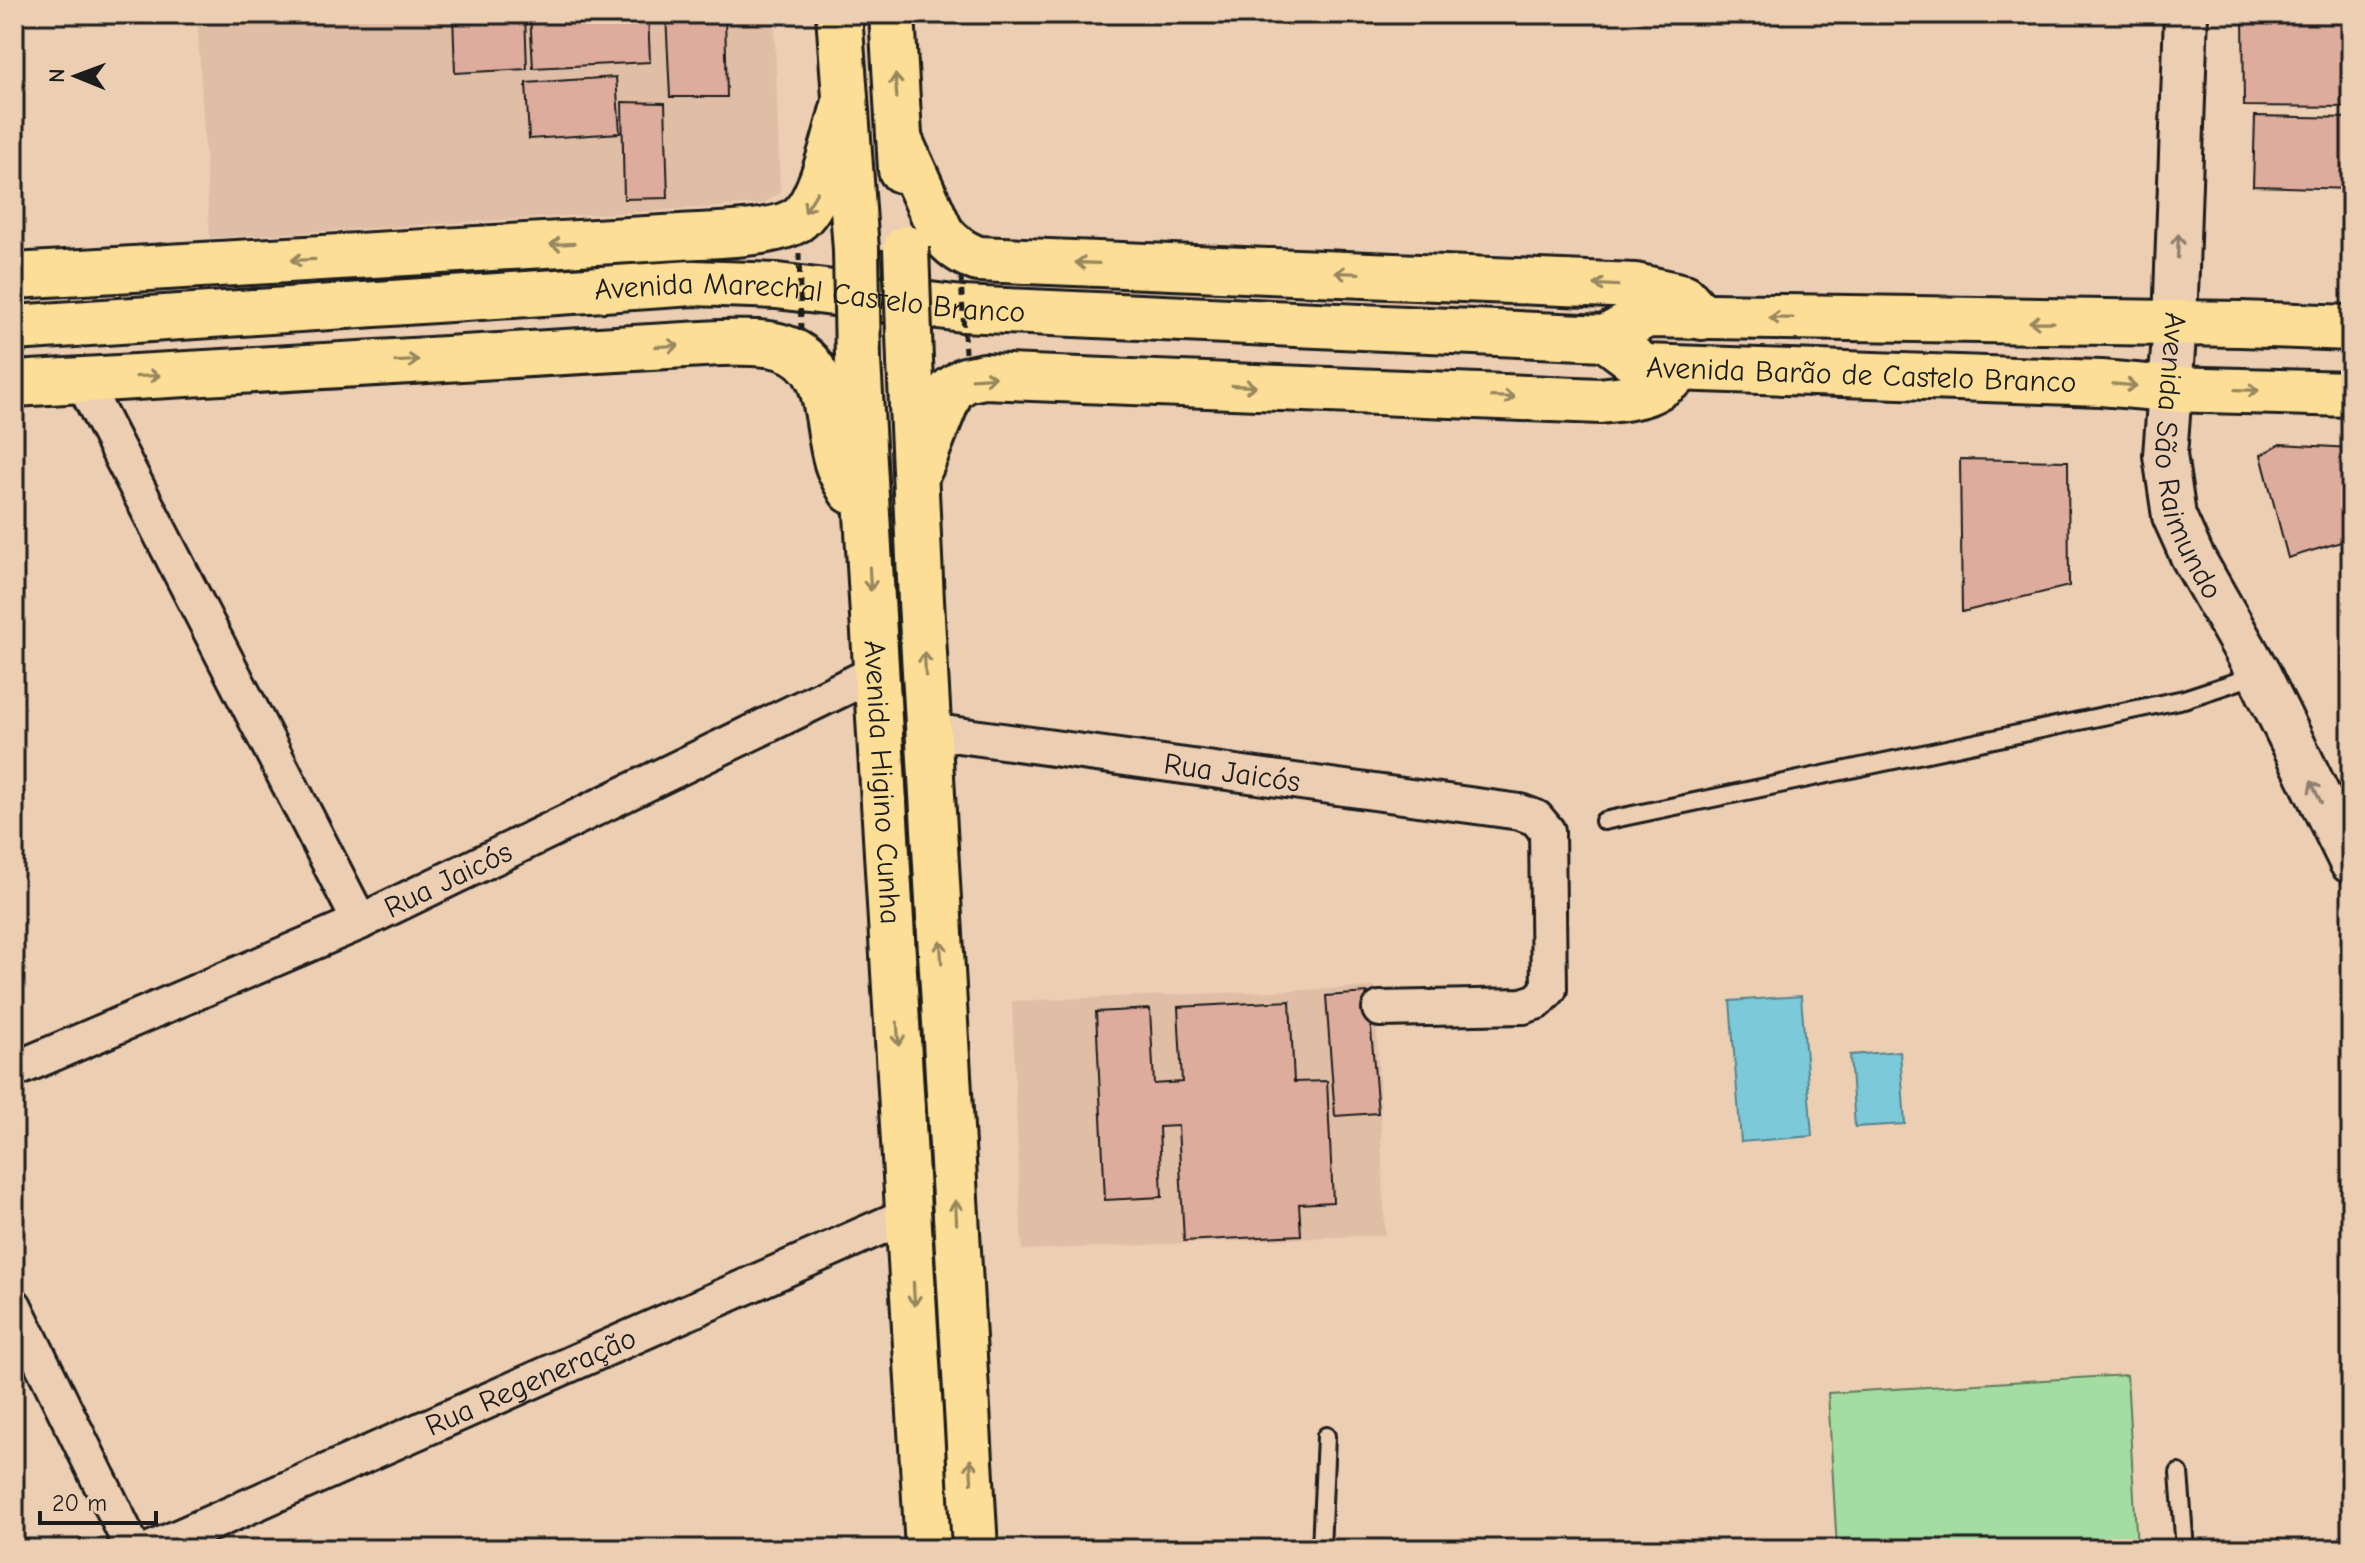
<svg xmlns="http://www.w3.org/2000/svg" width="2365" height="1563" font-family="'Comic Neue',sans-serif">
	<rect width="100%" height="100%" fill="#ecceb2"/>
	<filter id="ink" filterUnits="userSpaceOnUse"><feTurbulence type="fractalNoise" baseFrequency=".0125" numOctaves="2"/><feDisplacementMap in="SourceGraphic" scale="16" xChannelSelector="R" yChannelSelector="G"/><feConvolveMatrix kernelMatrix="1 2 1 2 8 2 1 2 1" color-interpolation-filters="sRGB"/></filter>
	<g filter="url(#ink)">
		<path fill="#e0bda5" d="M197,14H774L780,192L763,204L210,238Z
			M1375,987L1385,1235L1022,1250L1012,1001Z"/>
		<path fill="#a4dda1" stroke="#607c5e" stroke-width="2" d="M2127,1375L2137,1549H1837L1828,1393Z"/>
		<path fill="#7bc9d9" stroke="#55848d" stroke-width="2" d="M1801,996L1812,1136L1741,1142L1730,1001Z
			M1900,1051L1905,1124L1855,1127L1850,1055Z"/>
		<path fill="#deac9c" stroke="#1c1c1c" stroke-width="2" d="M453,14H525L527,69L455,73Z
			M530,14H648L650,62L533,68Z
			M666,14H725L727,97H670Z
			M2243,14H2351V107L2244,106Z
			M616,77L620,133L529,139L526,83Z
			M622,102L665,103L668,198L624,199Z
			M2255,116L2351,118V189L2253,186Z
			M2280,444L2351,448V539L2288,558L2261,455Z
			M1960,459L2068,461L2069,586L1962,612Z
			M1368,993L1378,1113L1335,1116L1326,996Z
			M1290,1001L1294,1082L1327,1081L1333,1202L1299,1204L1301,1235L1184,1241L1178,1126L1159,1127L1162,1197L1105,1200L1096,1012L1150,1009L1154,1084L1182,1082L1178,1007Z"/>
		<g fill="none" stroke-linecap="round" stroke-linejoin="round">
			<g stroke="#1c1c1c" stroke-width="22">
				<path id="service" d="M1604,821L2184,699L2257,675
					M2179,1473L2185,1549
					M1321,1549L1326,1436"/>
			</g>
			<g stroke="#1c1c1c" stroke-width="40">
				<g id="minor">
					<path d="M82,380L360,922"/>
					<path id="s1" d="M929,731L1520,812L1536,818L1547,831L1549,989L1538,1001L1523,1006L1380,1009"/>
					<path id="s2" d="M14,1070L360,922L875,673"/>
					<path d="M14,1306L133,1549"/>
					<path id="s3" d="M152,1549L910,1214"/>
				</g>
			</g>
			<g stroke="#1c1c1c" stroke-width="48">
				<g id="tertiary">
					<path id="s4" d="M2186,14L2175,324L2165,455L2174,516L2192,556L2259,674L2351,862"/>
				</g>
			</g>
			<g stroke="#1c1c1c" stroke-width="50">
				<g id="primary">
					<path d="M839,14L856,250"/>
					<path d="M892,14L901,170"/>
					<path d="M900,141L941,232C952,246 962,253 978,259L1635,286L1684,297L1702,317"/>
					<path d="M14,276L681,237C711,235 773,235 797,220C822,203 836,132 845,102"/>
					<path id="s5" d="M14,328L693,283L777,286L962,309L1605,338"/>
					<path id="s6" d="M1605,338L1644,367L2101,383L2169,389L2351,394"/>
					<path d="M1605,338L1647,315L2240,324L2351,328"/>
					<path id="s7" d="M858,361L928,1549"/>
					<path d="M910,361L921,601L975,1549"/>
					<path d="M14,384L720,343C740,343 763,341 782,347C834,363 824,421 837,463C840,473 846,482 851,491"/>
					<path d="M921,466L951,390L965,380L984,376L1600,401C1642,396 1650,396 1683,369"/>
				</g>
			</g>
			<use href="#service" stroke="#ecceb2" stroke-width="16"/>
			<use href="#minor" stroke="#ecceb2" stroke-width="34"/>
			<use href="#tertiary" stroke="#ecceb2" stroke-width="42"/>
			<use href="#primary" stroke="#fcde96" stroke-width="44"/>
			<g stroke="#1c1c1c" stroke-width="50" stroke-linecap="butt">
				<path id="primary-bridge" d="M906,248L910,361
					M856,250L858,361"/>
			</g>
			<path stroke="#1c1c1c" stroke-width="5" stroke-dasharray="8 6" stroke-linecap="butt" d="M799,253L801,331
				M961,276L965,353"/>
			<use href="#primary-bridge" stroke="#fcde96" stroke-width="44"/>
		</g>
		<defs><path id="oneway-shaft" d="M-6 0H5M1.5-3L5.5 0L1.5 3" fill="none" stroke-width="1.6" stroke-linecap="round" stroke-linejoin="round" transform="scale(2)"/></defs>
		<g stroke="#97875f">
			<use href="#oneway-shaft" transform="translate(896 86) rotate(-94)"/>
			<use href="#oneway-shaft" transform="translate(811 202) rotate(121)"/>
			<use href="#oneway-shaft" transform="translate(562 244) rotate(177)"/>
			<use href="#oneway-shaft" transform="translate(303 260) rotate(177)"/>
			<use href="#oneway-shaft" transform="translate(1087 263) rotate(-178)"/>
			<use href="#oneway-shaft" transform="translate(1347 273) rotate(-178)"/>
			<use href="#oneway-shaft" transform="translate(1606 285) rotate(-177)"/>
			<use href="#oneway-shaft" transform="translate(1781 318) rotate(-179)"/>
			<use href="#oneway-shaft" transform="translate(2041 322) rotate(-179)"/>
			<use href="#oneway-shaft" transform="translate(667 346) rotate(-3)"/>
			<use href="#oneway-shaft" transform="translate(407 361) rotate(-3)"/>
			<use href="#oneway-shaft" transform="translate(148 376) rotate(-3)"/>
			<use href="#oneway-shaft" transform="translate(984 378) rotate(-4)"/>
			<use href="#oneway-shaft" transform="translate(2125 385) rotate(5)"/>
			<use href="#oneway-shaft" transform="translate(1244 386) rotate(2)"/>
			<use href="#oneway-shaft" transform="translate(2247 390) rotate(2)"/>
			<use href="#oneway-shaft" transform="translate(1503 397) rotate(2)"/>
			<use href="#oneway-shaft" transform="translate(870 579) rotate(87)"/>
			<use href="#oneway-shaft" transform="translate(925 664) rotate(-93)"/>
			<use href="#oneway-shaft" transform="translate(941 952) rotate(-93)"/>
			<use href="#oneway-shaft" transform="translate(898 1034) rotate(86)"/>
			<use href="#oneway-shaft" transform="translate(956 1212) rotate(-93)"/>
			<use href="#oneway-shaft" transform="translate(914 1294) rotate(87)"/>
			<use href="#oneway-shaft" transform="translate(971 1471) rotate(-93)"/>
		</g>
		<g stroke="#8e7e6e">
			<use href="#oneway-shaft" transform="translate(2178 246) rotate(-88)"/>
			<use href="#oneway-shaft" transform="translate(2316 792) rotate(-116)"/>
		</g>
	</g>
	<g text-anchor="middle" dominant-baseline="central" stroke-width="7" stroke-linejoin="round" paint-order="stroke">
		<g font-size="30" fill="#1c1c1c" stroke="#ecceb2">
			<text stroke="none"><textPath href="#s5" startOffset="798">Avenida Marechal Castelo Branco</textPath></text>
			<text stroke="none"><textPath href="#s6" startOffset="266">Avenida Barão de Castelo Branco</textPath></text>
			<text stroke="none"><textPath href="#s4" startOffset="446">Avenida São Raimundo</textPath></text>
			<text stroke="none"><textPath href="#s1" startOffset="306">Rua Jaicós</textPath></text>
			<text stroke="none"><textPath href="#s7" startOffset="422">Avenida Higino Cunha</textPath></text>
			<text stroke="none"><textPath href="#s2" startOffset="474">Rua Jaicós</textPath></text>
			<text stroke="none"><textPath href="#s3" startOffset="414">Rua Regeneração</textPath></text>
		</g>
	</g>
	<rect width="2365" height="1563" fill="none" stroke="#ecceb2" stroke-width="48"/>
	<rect x="24" y="24" width="2317" height="1515" fill="none" stroke="#1c1c1c" stroke-width="3" filter="url(#ink)"/>
	<g transform="translate(76 76) rotate(271)" stroke="#ecceb2" stroke-width="6" paint-order="stroke">
	<path d="M0-6L14 30L0 20L-14 30Z" fill="#1c1c1c"/>
	<text y="-12" font-size="22" font-weight="bold" text-anchor="middle" fill="#1c1c1c">N</text>
	</g>
	<path d="M40 1511v12h116v-12" fill="none" stroke="#1c1c1c" stroke-width="4"/>
	<text x="52" y="1511" font-size="24" fill="#1c1c1c" stroke="#ecceb2" stroke-width="6" paint-order="stroke">20 m</text>
</svg>
